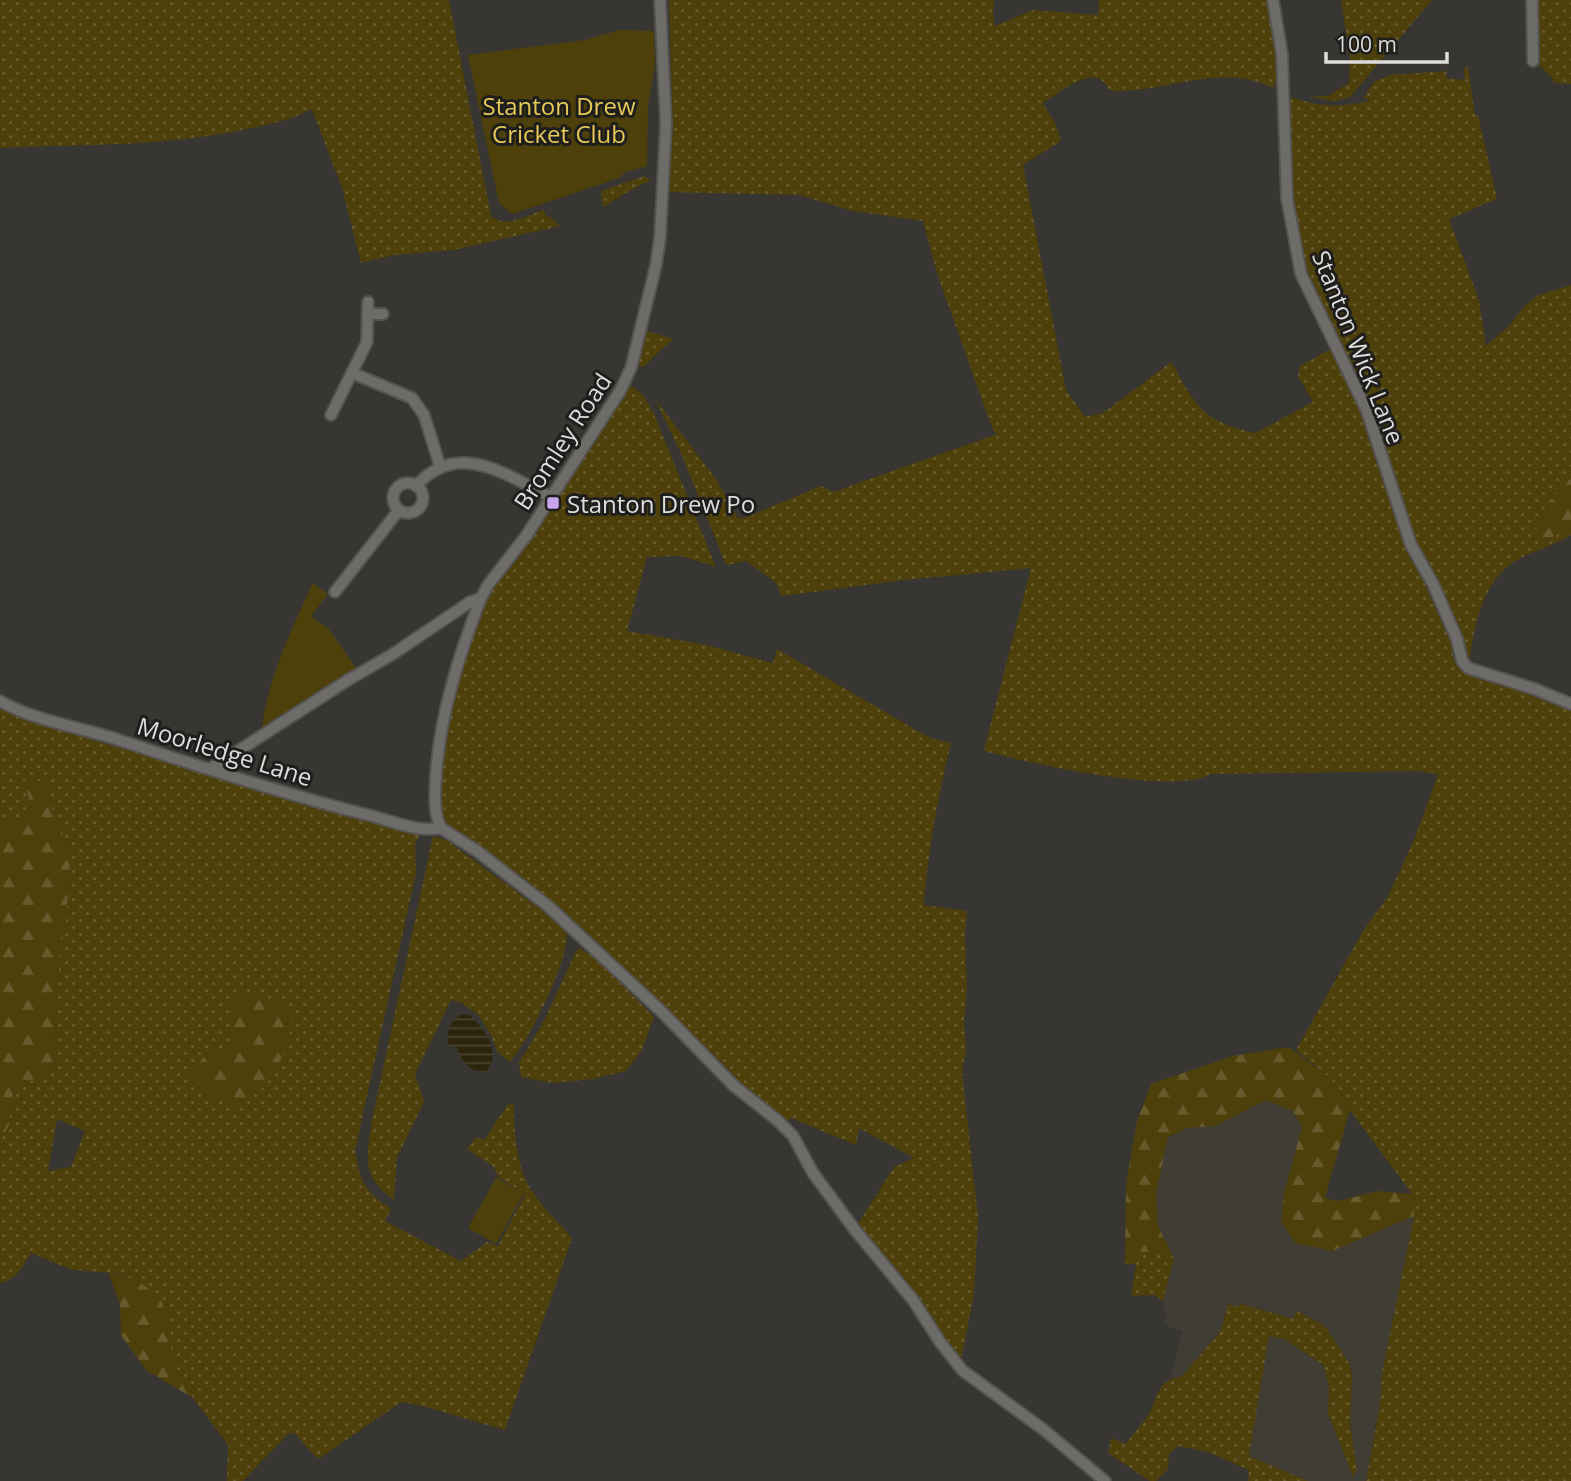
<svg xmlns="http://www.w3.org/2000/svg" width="1571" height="1481" font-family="'Open Sans',sans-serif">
	<defs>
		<pattern id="grass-dots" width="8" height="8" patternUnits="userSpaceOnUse" patternTransform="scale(1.75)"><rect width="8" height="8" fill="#4e400a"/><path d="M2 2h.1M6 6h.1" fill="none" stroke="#675b2d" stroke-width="1.8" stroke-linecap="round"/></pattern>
		<pattern id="forest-firs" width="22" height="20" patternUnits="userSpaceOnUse" patternTransform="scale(1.75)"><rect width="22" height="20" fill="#4e400a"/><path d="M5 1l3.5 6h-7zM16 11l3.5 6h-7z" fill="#675b2d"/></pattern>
		<pattern id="water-rules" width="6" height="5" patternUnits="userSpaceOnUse" patternTransform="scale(1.75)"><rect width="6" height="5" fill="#2c250c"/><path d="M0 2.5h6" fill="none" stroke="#4a442f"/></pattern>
	</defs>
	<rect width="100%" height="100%" fill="#373633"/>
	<path fill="#403d34" d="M1267,1100L1293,1111L1302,1127L1284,1194L1332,1251L1414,1216L1382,1373L1380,1403L1366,1481H1308L1249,1457L1268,1336L1284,1339L1323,1365L1329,1385L1328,1413L1352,1476L1357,1470L1350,1425L1352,1376L1349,1363L1297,1312L1293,1319L1241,1304L1239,1307L1228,1304L1221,1331L1181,1377L1171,1378L1182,1331L1164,1325L1166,1312L1164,1309L1163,1301L1174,1258L1158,1226L1156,1193L1168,1137L1187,1128L1215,1126Z"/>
	<path fill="url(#grass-dots)" fill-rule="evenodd" d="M0,0H449L491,216C505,229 527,216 543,210L547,217H551L560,226L454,250L395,255L361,263L342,188L312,109C293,119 272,124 251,128C169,147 84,144 0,148Z
		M669,0H994L993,13L995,26L1033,10L1098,15L1099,0H1266C1270,22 1284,68 1273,88C1221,62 1166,93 1112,91C1107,88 1104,82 1100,79C1087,70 1054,96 1043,103L1056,125L1061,141L1023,165L1066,390L1085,417L1103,413L1171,362C1197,407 1202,421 1255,433L1313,402L1298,376L1300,366L1331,349L1360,410L1406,550L1422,578L1452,645L1453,658L1465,673L1507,686L1571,711V1481H1366L1380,1404L1382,1373L1414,1216L1412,1194L1350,1110L1331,1079L1296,1050L1363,931L1388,896L1415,838L1438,774L1418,771L1211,774C1174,796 1029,763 984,751L1031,568L904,580L782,596L775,582L746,561L726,565L680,451L655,399L716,479L738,518H744L821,486L833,492L997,434L994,432L987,414L937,273L923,221L853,211L799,195L665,192L673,133Z
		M1341,0H1432L1350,97L1335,101L1309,97L1328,96L1349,83L1350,58Z
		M1536,0H1571V84L1553,83V79L1538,64Z
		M1468,67L1475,115H1478L1497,199L1449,219L1479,300L1486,346L1510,325L1523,308L1536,296L1571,285V478L1543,510L1535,535L1549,539L1571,526V535C1554,546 1535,550 1517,560C1482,580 1474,627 1469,664L1412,540L1370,407L1304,270L1291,199L1287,96C1322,107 1334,108 1370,101L1364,97L1374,82L1389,75L1447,71L1446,78L1465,80L1464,68Z
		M644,176L651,181C642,182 614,201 603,207L601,191Z
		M644,330L673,339L643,367L634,365Z
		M626,385C642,388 647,402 654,414L716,567L682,556L647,557L627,631L706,645L773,663L777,649L930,738L951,743C938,797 928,850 924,905L967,911L965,934L967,988L964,1022L966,1049L962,1072L978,1217L974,1294L961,1360L856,1227L894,1167L914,1158L859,1128L856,1145L791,1118L785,1123L736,1081L584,935L582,929L467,838L447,826L441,816L440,780L448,717L479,612L489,590L572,478L620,400Z
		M0,706L13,714L55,728L265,792L421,832L415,845L416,873L355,1151C361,1183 364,1190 391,1209L385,1221L461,1261L487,1242L498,1246L525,1194L498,1177L494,1167L467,1149L476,1137L484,1140L509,1103L514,1105C513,1129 517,1170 532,1191C543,1208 559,1223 572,1238L505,1430L419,1405L401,1402L320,1458L316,1457L295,1434L289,1433L243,1481H227L228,1445L193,1398L171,1358L170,1324L138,1281L114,1273L72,1270L31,1253C23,1266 16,1280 0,1283V1142L9,1125L13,1093L54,1065L59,961L66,919L71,850L53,813L46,784L24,776L32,814H24L0,828ZM57,1119L85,1131L71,1167L48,1171Z
		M433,836L448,841L559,923L567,933C567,965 531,1036 510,1062L497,1051L492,1037L479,1016L462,1003L451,1000L415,1074L424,1102L397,1157L394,1200C360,1176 367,1157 372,1120Z
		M579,948L594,957L654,1017L642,1050L626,1071L593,1079L553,1083L521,1077L519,1063L545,1019L576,951Z
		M1138,1252H1171L1174,1258L1163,1301L1154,1295L1131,1296Z
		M1228,1304L1239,1307L1241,1304L1293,1319L1297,1311L1325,1326L1349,1363L1352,1376L1350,1425L1357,1470L1353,1477L1328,1413L1329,1385L1323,1365L1284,1339L1269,1336L1249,1456L1308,1481H1248L1249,1470L1208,1452L1178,1446L1169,1454L1168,1469L1156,1481H1150L1108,1453L1111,1438L1126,1444C1133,1435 1140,1426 1147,1417C1159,1399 1155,1380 1181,1377L1221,1331Z"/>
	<path fill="url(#forest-firs)" d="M1571,478V526L1549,539L1535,535L1543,510Z
		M24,776L46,784L53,813L71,850L66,919L59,961L54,1065L13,1093L9,1125L0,1142V828L24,814H32Z
		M242,996H264L289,1008L292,1024L284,1054L265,1087L232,1106L211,1096L191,1074L206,1054L227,1046L235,1028L228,1009Z
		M1289,1047L1331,1079L1350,1110L1325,1198L1337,1201L1379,1191L1412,1194L1414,1216L1332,1251L1295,1243L1281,1221L1284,1194L1302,1127L1293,1111L1266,1100L1215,1126L1187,1128L1168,1137L1156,1193L1158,1226L1171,1252H1138L1136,1264H1125L1126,1184L1137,1121L1151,1084L1233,1056Z
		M108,1272L138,1281L160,1297L170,1324L171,1358L193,1398L146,1370L121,1335L120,1304Z"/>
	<path fill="#4e400a" d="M620,30L654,31L655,65L648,105L647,166L625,172L619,178L512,214L499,203L468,55L585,40Z
		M313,583L328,594L311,616L329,629L358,671L262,728C269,676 291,630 313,583Z
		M496,1178L524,1193L496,1244L468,1228Z"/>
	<path fill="url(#water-rules)" d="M462,1014L470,1015C485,1031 503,1052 486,1072C470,1073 461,1060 457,1048L448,1044C446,1031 450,1021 462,1014Z"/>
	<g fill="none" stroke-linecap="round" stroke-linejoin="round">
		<g stroke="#545351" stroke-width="14">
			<path id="minor" d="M1273,0L1282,54L1287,199L1301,274L1367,411L1411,545L1433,584L1457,639L1462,661L1468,668L1535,689L1571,704
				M1532,0L1533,61
				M369,314H383
				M352,373L412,398L424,415L440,466
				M331,415L367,342L368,302
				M393 498a15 15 0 1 1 30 0a15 15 0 1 1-30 0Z
				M416,486C458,439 506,475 551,497
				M335,592L399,510
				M0,701C37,722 82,727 122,741C203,768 284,794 368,815C390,820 418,833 441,828
				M210,769L348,680L393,654L470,602L481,598L488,585L526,536L620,391L631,368L656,265L660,238L666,124L660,0
				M441,828L477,851L548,906L662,1012L734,1086L777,1120L793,1136L813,1173L855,1230L913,1300L940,1342L962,1370L1044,1430L1105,1481
				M441,828C433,812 435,793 436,775C440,714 459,655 481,598"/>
		</g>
		<use href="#minor" stroke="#6d6c68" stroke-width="10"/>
	</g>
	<rect fill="#c8a5ee" stroke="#1e1e1c" stroke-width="2.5" x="546" y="496" width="14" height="14" rx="3.5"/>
	<g text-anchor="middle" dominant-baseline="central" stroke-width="6" stroke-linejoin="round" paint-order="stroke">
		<g font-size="24" fill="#e5c757" stroke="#1e1e1c">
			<text x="559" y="105">Stanton Drew<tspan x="559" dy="28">Cricket Club</tspan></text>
		</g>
		<g font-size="24" fill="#dedddb" stroke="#1e1e1c">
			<text transform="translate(1359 347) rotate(68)">Stanton Wick Lane</text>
			<text transform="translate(562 441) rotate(-57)">Bromley Road</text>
			<text transform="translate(225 751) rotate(17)">Moorledge Lane</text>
		</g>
		<g font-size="24" fill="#dedddb" stroke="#1e1e1c" text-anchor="start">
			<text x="567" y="503">Stanton Drew Po</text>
		</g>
	</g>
	<path d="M1326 52v10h121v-10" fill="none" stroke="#dedddb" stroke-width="3.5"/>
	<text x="1336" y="52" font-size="21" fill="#dedddb" stroke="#1e1e1c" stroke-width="5" paint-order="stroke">100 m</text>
</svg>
